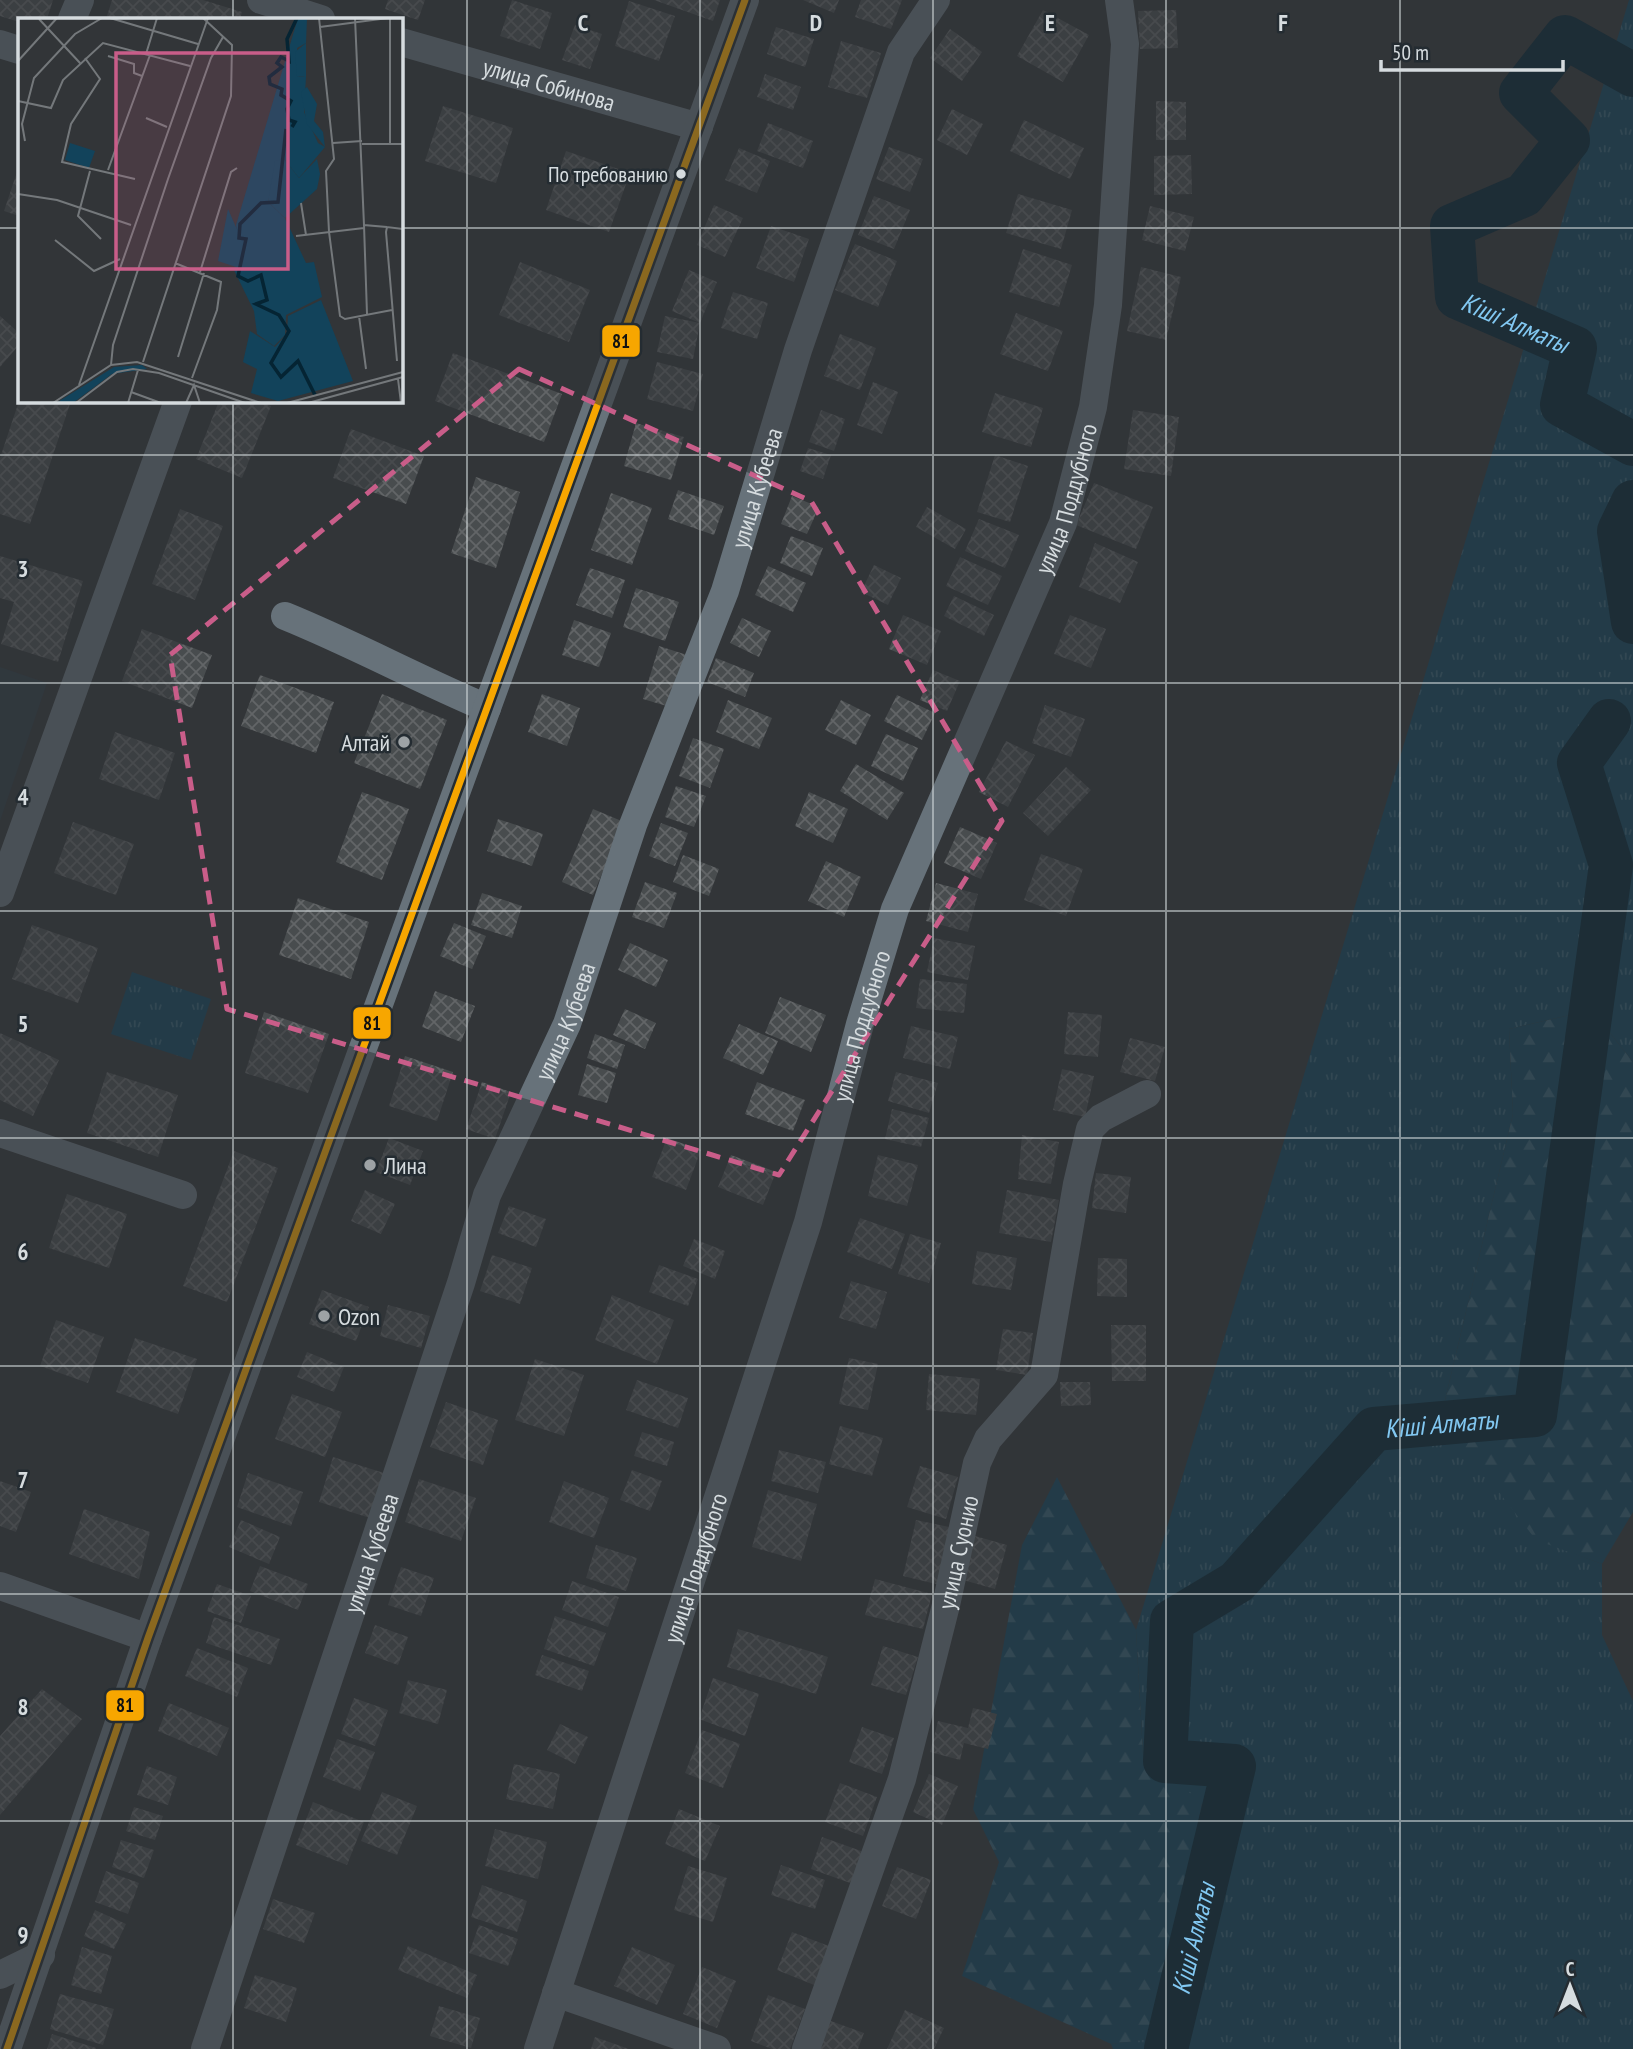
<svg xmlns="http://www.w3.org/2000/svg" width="1633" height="2049" font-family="'PT Sans Narrow',sans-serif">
	<defs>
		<pattern id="grass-tufts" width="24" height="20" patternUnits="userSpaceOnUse" patternTransform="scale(1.75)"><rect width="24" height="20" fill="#12435b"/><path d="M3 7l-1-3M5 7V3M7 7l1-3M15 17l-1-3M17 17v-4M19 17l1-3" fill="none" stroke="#345e72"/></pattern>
		<pattern id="forest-firs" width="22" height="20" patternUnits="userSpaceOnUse" patternTransform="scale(1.75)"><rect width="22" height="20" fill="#12435b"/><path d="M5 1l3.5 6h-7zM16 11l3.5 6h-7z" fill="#345e72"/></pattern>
		<pattern id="building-cross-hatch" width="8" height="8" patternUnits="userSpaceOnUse" patternTransform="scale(1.75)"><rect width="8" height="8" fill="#484c4e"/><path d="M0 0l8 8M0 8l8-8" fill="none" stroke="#626567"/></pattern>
	</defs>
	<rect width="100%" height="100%" fill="#323538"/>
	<path fill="#2f3c44" d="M0,667L47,683L0,821Z"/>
	<path fill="url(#grass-tufts)" d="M1629,0H1633V1062L1592,1010L1509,1029L1513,1114L1441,1417L1558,1547L1602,1564V1635L1633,1701V2049H1113L1111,2044L1167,2036L1177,1934L1202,1804L1143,1754L1136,1630Z
		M132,972L211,999L191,1060L111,1034Z"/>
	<path fill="url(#forest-firs)" d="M1592,1010L1633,1062V1512L1602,1564L1536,1540L1441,1417L1513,1114L1509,1029Z
		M1057,1477L1136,1630L1143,1754L1202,1803L1177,1934L1167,2037L1111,2044L962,1976L999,1862L973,1809L1022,1545Z"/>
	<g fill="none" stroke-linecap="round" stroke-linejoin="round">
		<g stroke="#052433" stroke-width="44">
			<path id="s1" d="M1633,75L1565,37L1521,93L1568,140L1524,195L1452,226L1457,297L1575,348L1562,405L1633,444"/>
			<path d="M1633,502L1619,531L1633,622"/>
			<path id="s2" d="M1166,2049L1234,1766L1165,1761L1172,1621L1237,1582L1374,1429L1535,1415L1611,865L1579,763L1609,721"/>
		</g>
	</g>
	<path fill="url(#building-cross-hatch)" d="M0,0H53L47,19H19V22L0,16Z
		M112,0H203L242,12L240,19H106Z
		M388,0H425L418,20L385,9Z
		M512,0L552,13L540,49L500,36Z
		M654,0H720L713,21Z
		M803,0H839L834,13Z
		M861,0H902L891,29L855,17Z
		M629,1L675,16L659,61L615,46Z
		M1043,10L1089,35L1063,82L1017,56Z
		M1176,10L1178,48L1140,49L1138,11Z
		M575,25L602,34L590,69L562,60Z
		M776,27L814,39L805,67L767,54Z
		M950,29L982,52L962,81L930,58Z
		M841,41L881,53L867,98L828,87Z
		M765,74L801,87L793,110L757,97Z
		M1156,101L1186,102V140H1156Z
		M443,106L513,128L496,183L425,161Z
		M952,109L983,124L967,155L937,140Z
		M1024,120L1084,148L1070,179L1010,151Z
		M768,123L813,141L803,168L757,151Z
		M889,147L923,159L910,192L876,179Z
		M739,148L770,161L757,193L725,180Z
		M566,151L630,173L609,232L546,210Z
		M1191,155L1192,194L1154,195V156Z
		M19,166V216L4,211Z
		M1018,194L1072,210L1061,249L1006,233Z
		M874,196L910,210L894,249L858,235Z
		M714,205L743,218L725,257L697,245Z
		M1150,206L1194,217L1185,251L1142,240Z
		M771,226L809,239L794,282L756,268Z
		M855,244L897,261L878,307L835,290Z
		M1023,249L1072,265L1059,307L1009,292Z
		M520,262L590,290L569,342L499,315Z
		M1141,267L1181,277L1166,340L1127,331Z
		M689,270L717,282L700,323L672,311Z
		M733,292L768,303L757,339L721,328Z
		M1016,313L1063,331L1048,371L1000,354Z
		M0,316L19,333V345L0,367Z
		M665,316L700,323L693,359L657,352Z
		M840,334L876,348L860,390L824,376Z
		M453,353L562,394L544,442L435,401Z
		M657,362L703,374L693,411L647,399Z
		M873,382L898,392L882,434L857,425Z
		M995,393L1043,408L1031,447L982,432Z
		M19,401H71L30,524L0,514V458Z
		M219,401H258L271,406L242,478L196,459Z
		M821,410L845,419L834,451L809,442Z
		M1133,410L1179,417L1171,476L1124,469Z
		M636,423L684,437L671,480L624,466Z
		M351,429L424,456L406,504L333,478Z
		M808,448L831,455L823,479L800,471Z
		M995,455L1028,466L1010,522L977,512Z
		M476,477L520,492L496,568L451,553Z
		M1094,483L1153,507L1136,549L1076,525Z
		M678,490L724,506L714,535L668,519Z
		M611,493L652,508L632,565L591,550Z
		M792,496L819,507L807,534L781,524Z
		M927,507L966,529L955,549L916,527Z
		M180,509L223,526L195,600L152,584Z
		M979,519L1019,535L1005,568L965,551Z
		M791,536L823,548L812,576L780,563Z
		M1095,543L1138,562L1120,603L1079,587Z
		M0,556L83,581L58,662L1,644L14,602L0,598Z
		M960,557L1002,576L988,605L946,586Z
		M874,565L901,578L888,605L861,592Z
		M768,566L806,583L793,612L755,595Z
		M590,568L625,580L612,618L576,605Z
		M636,588L679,602L665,641L623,627Z
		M954,596L994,615L984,636L944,616Z
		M903,615L941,631L927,665L889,649Z
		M1070,615L1106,629L1091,668L1054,654Z
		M742,618L771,631L759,657L730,643Z
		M574,620L611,633L599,667L562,655Z
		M142,629L212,655L192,708L122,681Z
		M659,646L687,655L670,707L643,699Z
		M716,658L754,673L745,697L707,682Z
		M933,670L960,681L947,711L920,700Z
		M260,675L334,702L316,753L241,726Z
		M382,694L447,720L420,789L354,763Z
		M542,694L580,708L567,746L528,732Z
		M897,695L935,713L922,740L884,721Z
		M728,700L772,718L759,749L716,732Z
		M841,700L871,715L856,745L825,730Z
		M1045,705L1085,719L1071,757L1032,743Z
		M115,732L175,753L159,800L99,779Z
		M886,734L918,748L903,781L871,766Z
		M693,738L724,749L710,788L679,776Z
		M1006,741L1035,755L1008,807L979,792Z
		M856,764L904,793L887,820L840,791Z
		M1066,767L1091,790L1048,836L1023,813Z
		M676,786L706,796L694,827L665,817Z
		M362,792L409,809L382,880L336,862Z
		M809,792L848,809L833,843L795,826Z
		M593,809L624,822L593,895L562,882Z
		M498,819L543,834L532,866L487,851Z
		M73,822L134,844L116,895L54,873Z
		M661,823L688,833L675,866L649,856Z
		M960,827L997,843L981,879L944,863Z
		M1041,854L1083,869L1066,916L1024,900Z
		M683,855L719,869L709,896L673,882Z
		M826,861L861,877L844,917L808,901Z
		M645,882L677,893L664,928L632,917Z
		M936,883L978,894L968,932L926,921Z
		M482,893L522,906L512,938L471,925Z
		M298,898L369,922L351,979L279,955Z
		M454,923L486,936L472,969L440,956Z
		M32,925L98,948L78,1003L12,979Z
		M934,938L975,946L968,980L927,972Z
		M630,943L668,960L656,987L618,970Z
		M920,979L967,984L964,1013L916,1008Z
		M435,991L475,1006L461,1042L422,1027Z
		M780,997L826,1015L811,1052L765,1033Z
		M625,1009L656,1023L645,1049L613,1035Z
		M264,1012L329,1034L308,1093L245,1073Z
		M1068,1012L1102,1015L1098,1057L1064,1054Z
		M739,1024L778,1041L763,1075L723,1058Z
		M911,1026L958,1037L950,1069L903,1058Z
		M0,1033L59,1060L33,1116L0,1100Z
		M595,1034L625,1045L617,1069L587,1058Z
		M1130,1038L1165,1047L1155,1081L1120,1072Z
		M405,1056L453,1072L437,1121L389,1106Z
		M587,1064L616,1073L607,1103L578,1095Z
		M1062,1069L1094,1076L1085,1117L1053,1110Z
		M107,1072L178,1095L158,1157L87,1133Z
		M896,1072L938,1083L929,1113L888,1101Z
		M482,1082L511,1092L495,1139L466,1129Z
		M757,1082L805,1100L793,1131L745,1114Z
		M892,1109L929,1118L921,1147L885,1139Z
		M1022,1135L1059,1142L1051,1184L1018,1179Z
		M389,1138L423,1151L410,1185L376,1172Z
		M667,1138L701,1150L686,1190L652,1177Z
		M234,1151L278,1168L227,1302L183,1286Z
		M731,1155L776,1172L763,1205L718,1187Z
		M878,1155L918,1165L907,1206L868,1196Z
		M1096,1173L1131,1177L1126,1213L1092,1208Z
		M365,1190L395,1204L381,1234L351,1221Z
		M1007,1190L1059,1200L1051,1242L999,1233Z
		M67,1194L127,1214L109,1268L49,1248Z
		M509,1206L546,1219L536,1247L498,1233Z
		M860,1218L905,1234L892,1269L847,1252Z
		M910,1234L941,1243L929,1283L898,1274Z
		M694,1239L725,1251L715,1279L683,1266Z
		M977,1251L1017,1258L1011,1290L972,1284Z
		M492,1255L532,1268L520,1304L480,1291Z
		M1098,1258L1127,1259V1297L1097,1296Z
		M659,1265L698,1279L688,1306L649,1292Z
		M851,1281L887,1292L876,1329L839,1318Z
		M322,1290L369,1307L356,1341L309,1324Z
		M612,1295L674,1320L657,1364L595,1340Z
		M388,1305L430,1316L421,1348L380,1336Z
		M56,1320L104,1337L88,1383L40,1366Z
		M1111,1325H1146V1381H1112Z
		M1003,1329L1033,1333L1027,1375L996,1370Z
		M135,1338L197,1359L178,1414L116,1392Z
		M307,1352L344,1367L334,1392L297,1377Z
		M849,1358L878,1364L868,1410L839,1404Z
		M535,1359L584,1375L564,1436L515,1420Z
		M929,1374L980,1379L976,1415L926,1410Z
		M637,1380L688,1398L678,1428L626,1410Z
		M1060,1382H1090L1091,1405L1061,1406Z
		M292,1394L342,1412L325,1457L275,1439Z
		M446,1402L498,1420L483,1465L430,1447Z
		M840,1426L883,1438L872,1476L829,1464Z
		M642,1432L674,1442L667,1466L634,1456Z
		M779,1450L826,1462L818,1493L771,1481Z
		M333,1457L384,1473L370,1518L319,1502Z
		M920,1466L958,1477L946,1519L907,1507Z
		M632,1470L662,1481L650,1511L620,1500Z
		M248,1473L303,1492L291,1526L237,1507Z
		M419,1479L476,1498L461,1541L405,1522Z
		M0,1481L31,1492L16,1532L0,1526Z
		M564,1481L609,1498L594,1538L549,1522Z
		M768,1490L817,1504L801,1561L752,1547Z
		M84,1509L150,1532L139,1579L69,1554Z
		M241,1520L280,1537L269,1564L229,1547Z
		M916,1520L954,1528L940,1585L903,1576Z
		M975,1536L1007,1545L995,1589L963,1580Z
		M596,1545L637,1558L626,1591L586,1578Z
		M260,1566L308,1584L298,1610L250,1591Z
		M401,1567L434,1578L421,1616L388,1605Z
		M875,1579L932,1594L923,1629L865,1615Z
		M572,1581L619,1597L608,1627L562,1610Z
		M217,1584L251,1596L241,1623L207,1611Z
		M555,1616L606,1633L594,1666L544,1649Z
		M214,1617L280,1639L271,1665L206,1643Z
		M375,1625L408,1637L398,1665L365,1653Z
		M738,1629L828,1657L816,1694L727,1667Z
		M883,1646L918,1657L906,1695L871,1685Z
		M197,1648L248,1668L237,1697L185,1676Z
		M542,1655L589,1671L582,1691L535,1675Z
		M713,1678L759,1694L745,1736L699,1719Z
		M408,1680L447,1690L438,1724L399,1713Z
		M42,1689L82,1719L0,1815V1736Z
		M354,1698L388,1710L375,1746L341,1734Z
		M169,1703L229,1728L217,1756L158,1731Z
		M973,1708L997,1714L988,1749L964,1743L960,1760L930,1752L938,1721L968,1728Z
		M560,1724L588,1737L575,1764L547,1750Z
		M862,1727L894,1738L882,1774L849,1762Z
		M702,1730L740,1744L723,1788L685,1773Z
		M337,1739L375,1752L360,1791L323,1777Z
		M514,1764L560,1774L553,1809L506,1799Z
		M147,1766L177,1777L168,1805L137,1795Z
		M929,1774L958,1786L942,1825L913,1812Z
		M840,1783L877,1797L863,1836L825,1822Z
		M382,1792L417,1806L397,1855L361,1841Z
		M313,1802L364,1822L347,1865L296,1845Z
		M134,1807L163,1816L155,1840L126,1831Z
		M679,1809L720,1826L705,1861L665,1844Z
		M495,1829L547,1842L538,1879L485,1866Z
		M822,1837L864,1852L853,1884L811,1869Z
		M121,1840L154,1850L144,1878L112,1867Z
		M781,1865L825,1880L815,1909L771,1895Z
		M688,1866L727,1878L713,1922L674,1910Z
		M897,1867L931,1880L916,1919L882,1906Z
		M106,1871L139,1883L128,1914L95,1902Z
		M482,1885L527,1901L517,1932L471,1917Z
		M273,1899L315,1913L304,1943L263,1929Z
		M95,1910L126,1924L114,1949L84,1936Z
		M479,1925L518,1939L508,1966L469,1953Z
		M792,1932L834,1948L819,1987L777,1970Z
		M408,1946L477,1975L467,1998L398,1970Z
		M82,1947L112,1956L101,1994L71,1985Z
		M632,1947L675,1965L657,2005L614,1986Z
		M702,1967L736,1981L717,2028L683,2014Z
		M255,1975L297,1988L286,2022L244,2008Z
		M60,1994L114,2009L103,2045L50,2029Z
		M768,1995L805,2009L790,2049H772L751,2041Z
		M439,2006L480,2018L471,2048L430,2036Z
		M905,2010L944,2028L934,2049H887Z
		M828,2020L864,2033L858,2049H818Z
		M52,2034L96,2048V2049H47Z
		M595,2037L629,2049H591Z"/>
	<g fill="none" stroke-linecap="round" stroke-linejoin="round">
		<g stroke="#67727a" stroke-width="28">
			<path d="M261,0L321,19"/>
			<path d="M72,19L80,0"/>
			<path id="s3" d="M401,42L699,127"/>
			<path d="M0,44L19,50"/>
			<path d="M285,616C354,644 418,679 487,708"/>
			<path d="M0,893L178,401"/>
			<path d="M0,1133L183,1195"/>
			<path d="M0,1586L148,1638"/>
			<path d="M0,1975L41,1955"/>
			<path d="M556,1993L717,2049"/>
			<path d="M7,2049L148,1638L745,0"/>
			<path id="s4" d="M205,2049L461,1283L487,1195L567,1024L633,825L725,591L798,350L901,52L936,0"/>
			<path id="s5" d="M538,2049L808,1222L860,1024L895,909L1063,523L1093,407L1108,305L1125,44L1119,0"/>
			<path id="s6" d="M806,2049L902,1779L946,1605L977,1463L988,1439L1044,1375L1077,1184L1090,1129L1101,1118L1147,1094"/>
		</g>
		<g stroke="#242c32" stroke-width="12">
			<path id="bus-1" d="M7,2049L148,1638L745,0"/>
		</g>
		<use href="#bus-1" stroke="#f7a600" stroke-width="7"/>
	</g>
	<path d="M0 0H1633V2049H0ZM519,369L811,501L1002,821L779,1175L227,1009L170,655Z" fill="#323538" fill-opacity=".55" fill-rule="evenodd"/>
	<path fill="none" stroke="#c95d89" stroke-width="5" stroke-dasharray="14 9" stroke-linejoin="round" d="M519,369L811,501L1002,821L779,1175L227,1009L170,655Z"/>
	<path fill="none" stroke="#d6dcdf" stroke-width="2" stroke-opacity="0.55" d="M233,0V19M467,0V2049M700,0V2049M933,0V2049M1166,0V2049M1400,0V2049M0,228H19M401,228H1633M233,401V2049M0,455H1633M0,683H1633M0,911H1633M0,1138H1633M0,1366H1633M0,1594H1633M0,1821H1633"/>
	<circle fill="#d6dcdf" stroke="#242c32" stroke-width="2.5" cx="681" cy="174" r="6"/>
	<g fill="#9da2a5" stroke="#242c32" stroke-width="2.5">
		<circle cx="404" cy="742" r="7"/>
		<circle cx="370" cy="1165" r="7"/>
		<circle cx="324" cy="1316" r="7"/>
	</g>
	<g text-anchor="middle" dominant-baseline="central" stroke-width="5" stroke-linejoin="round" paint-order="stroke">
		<g font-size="22" fill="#d6dcdf" stroke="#242c32" text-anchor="end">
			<text x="668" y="174">По требованию</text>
		</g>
		<g font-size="24" fill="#d6dcdf" stroke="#242c32">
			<text stroke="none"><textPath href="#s3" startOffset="154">улица Собинова</textPath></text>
			<text stroke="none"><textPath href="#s4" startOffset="1657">улица Кубеева</textPath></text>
			<text stroke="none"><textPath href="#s5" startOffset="1640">улица Поддубного</textPath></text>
			<text stroke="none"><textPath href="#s4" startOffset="1090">улица Кубеева</textPath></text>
			<text stroke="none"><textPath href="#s5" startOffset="1073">улица Поддубного</textPath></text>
			<text stroke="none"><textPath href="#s6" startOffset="520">улица Суонио</textPath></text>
			<text stroke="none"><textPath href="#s4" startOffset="523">улица Кубеева</textPath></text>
			<text stroke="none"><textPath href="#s5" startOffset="506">улица Поддубного</textPath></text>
		</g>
		<g font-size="24" fill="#d6dcdf" stroke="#242c32" text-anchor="start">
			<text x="390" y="742" text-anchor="end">Алтай</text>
			<text x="384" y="1165">Лина</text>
			<text x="338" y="1316">Ozon</text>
		</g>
		<g font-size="26" font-style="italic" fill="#82c8f2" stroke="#242c32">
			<text stroke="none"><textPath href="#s1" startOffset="499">Кіші Алматы</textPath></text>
			<text stroke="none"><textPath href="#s2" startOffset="849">Кіші Алматы</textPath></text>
			<text stroke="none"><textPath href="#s2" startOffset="114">Кіші Алматы</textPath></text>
		</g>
	</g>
	<g transform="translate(18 18)">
		<rect width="385" height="385" fill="#323538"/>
		<path d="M280,0H289L288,25L279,30V58L288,59L286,94L300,125L307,129L281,160L266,141L258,152L250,184L267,200L288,245L296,244L304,279L268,297L267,317L256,328L239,316L236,293L215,250L221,249L222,239L218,207ZM52,125L77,133L71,150L47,142ZM124,347L129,351L94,356L55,385H38L96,349Z" fill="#12435b"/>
		<path d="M288,25V59L279,58L277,34ZM289,69L299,86L296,103L305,114L307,129L289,106L283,74ZM266,141L281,160L299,141L302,156L299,171L267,200L250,184L257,143ZM210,191L225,225L221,250L200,243ZM303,282L335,363L260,383L233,375L239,351L225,344L232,313L257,329L269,316L270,298Z" fill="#12435b"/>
		<path fill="none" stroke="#052433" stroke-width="3.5" d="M274,109L277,104L271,102L269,91L273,83L263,77L264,71L252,66L251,59L264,49L259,45L263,39L271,43L269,21L279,0M268,111L260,184L243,185L222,206L221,220L228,221L220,258L230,263L243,257L249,282L238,286L261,297L271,313L253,345L263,359L280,343L297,377"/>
		<path fill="none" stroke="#74787b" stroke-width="2" d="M92,0L180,26M301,0L316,141L308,153L311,214L322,298L327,301L374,292M337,0L346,207L369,209M21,1L62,45M302,9L370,0M128,36L139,0M90,38L116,46V55L124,58M67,40L82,61L53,106L44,144L117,161M0,43L39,0M0,83L33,90L45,62L85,25L172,48M128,100L149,109M7,123L4,106L16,60L57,16L84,0M315,125L344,123M344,126H385M372,126V0M90,152L132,37M72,153L60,198L83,221M385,174V211M0,176L39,182L113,207M283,185L288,217M346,207L349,296M278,218L346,210M37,222L76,253L102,241M157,245L203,264L199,292L174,360M182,254L213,154L219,150M341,298L348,351M160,339L186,255M379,343L368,214L369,209L385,211M125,344L213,78L214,27L185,0M93,347L95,327L150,161L193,40L205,19M380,361L383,385M61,367L190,0M113,374L143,385M35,385L93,347L119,344L243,385M58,385L99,354L115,351L141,355L227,385M110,385L120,352M168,385L176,367L182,385M269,385L385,354M290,385L385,359"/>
		<path fill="#c95d89" fill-opacity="0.15" stroke="#c95d89" stroke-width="3.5" d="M98,35H270V251H98Z"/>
		<rect width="385" height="385" fill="none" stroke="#d6dcdf" stroke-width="3.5"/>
	</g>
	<g font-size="23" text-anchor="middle" font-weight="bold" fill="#d6dcdf" stroke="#242c32" stroke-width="5" stroke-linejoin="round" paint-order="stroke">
		<text x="583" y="31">C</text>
		<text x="816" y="31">D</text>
		<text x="1050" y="31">E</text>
		<text x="1283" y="31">F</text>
		<text x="23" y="577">3</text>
		<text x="23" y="805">4</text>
		<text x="23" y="1032">5</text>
		<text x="23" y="1260">6</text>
		<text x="23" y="1488">7</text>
		<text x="23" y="1715">8</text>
		<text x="23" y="1943">9</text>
	</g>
	<g stroke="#242c32" stroke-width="2.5">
		<rect x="601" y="324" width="40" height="34" rx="7" fill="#f7a600"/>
		<rect x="352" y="1006" width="40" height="34" rx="7" fill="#f7a600"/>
		<rect x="105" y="1689" width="40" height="33" rx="7" fill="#f7a600"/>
	</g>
	<g font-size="19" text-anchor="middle" font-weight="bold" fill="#111">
		<text x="621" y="348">81</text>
		<text x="372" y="1030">81</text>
		<text x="125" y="1712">81</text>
	</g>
	<g transform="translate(1570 1986)" stroke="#242c32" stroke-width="5" paint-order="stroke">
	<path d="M0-5L12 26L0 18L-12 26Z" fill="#d6dcdf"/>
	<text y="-10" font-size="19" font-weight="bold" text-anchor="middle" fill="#d6dcdf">С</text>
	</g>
	<path d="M1381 60v10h182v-10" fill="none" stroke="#d6dcdf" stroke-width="3.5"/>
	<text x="1392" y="60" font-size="21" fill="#d6dcdf" stroke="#242c32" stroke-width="5" paint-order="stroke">50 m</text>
</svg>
